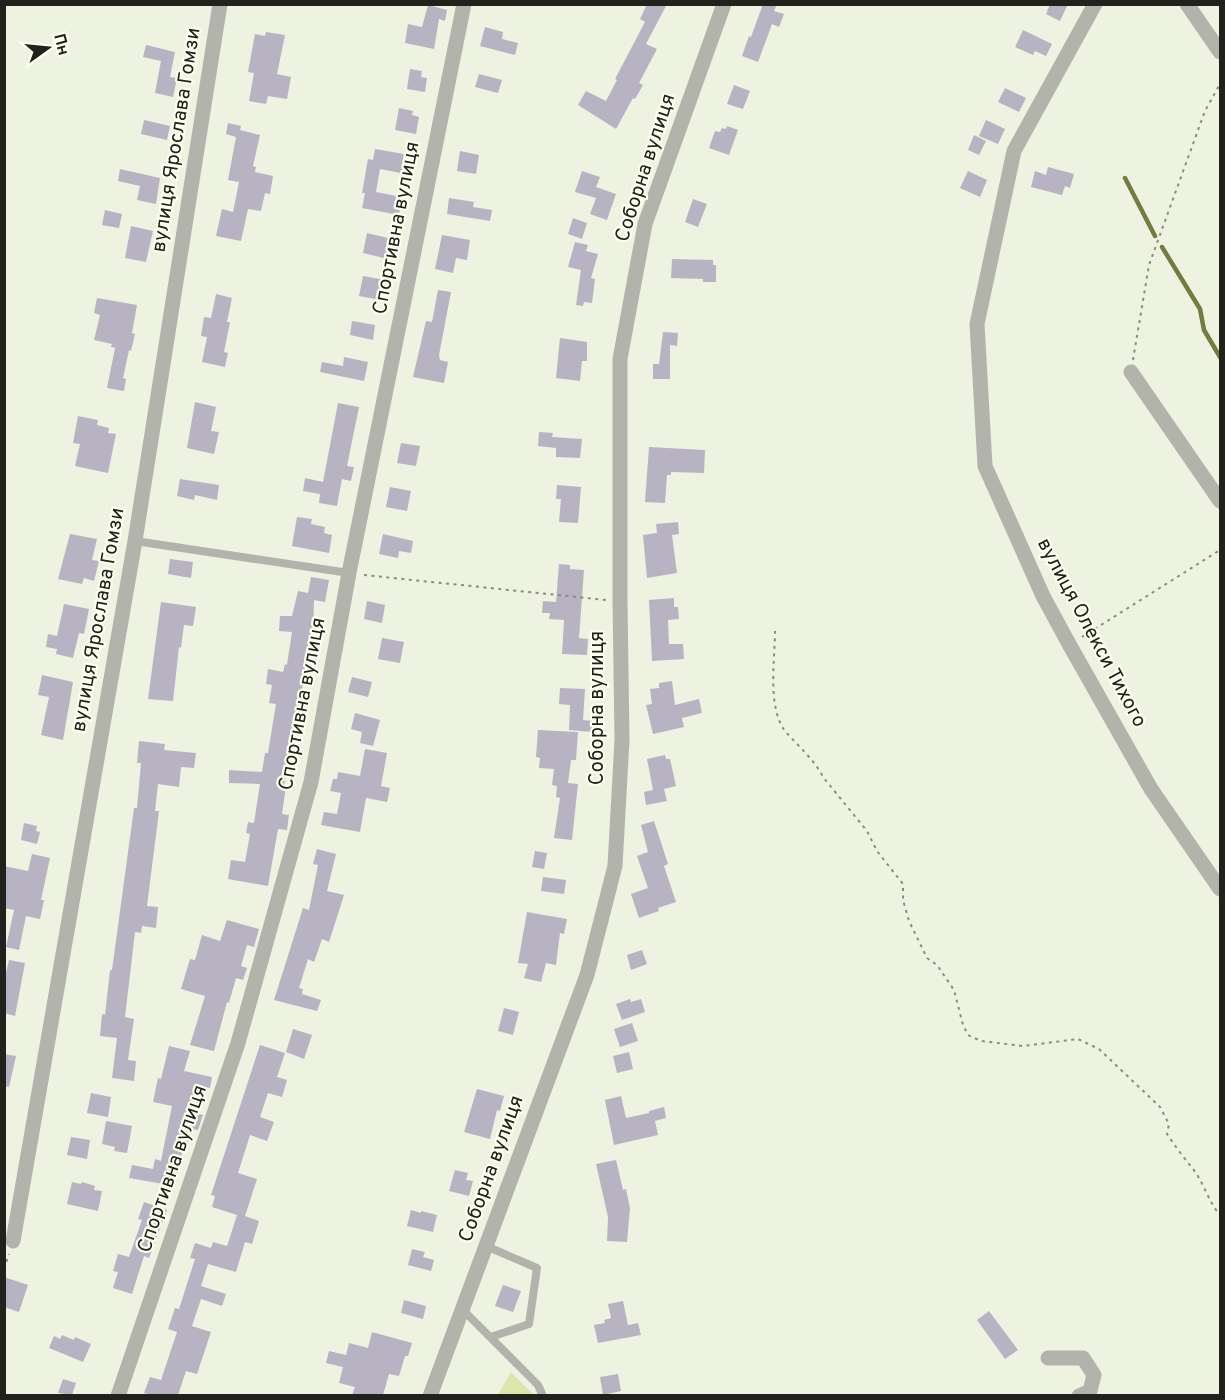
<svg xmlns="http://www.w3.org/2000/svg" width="1225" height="1400" font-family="Overpass,sans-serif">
	<rect width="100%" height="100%" fill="#eef2e0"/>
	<path fill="#dce6aa" d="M511,1372L534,1395H498Z"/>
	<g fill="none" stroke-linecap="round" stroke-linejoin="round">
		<path stroke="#737c3e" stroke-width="4.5" d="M1125,178L1155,236
			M1162,247L1200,309L1204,330L1220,357"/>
	</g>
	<path fill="#b8b3c3" d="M647,4H667L646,44L657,49L639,83L643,85L635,99L633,98L616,129L578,105L586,91L606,101L617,80L615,79L645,22L640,19Z
		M763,4H777L774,11L784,14L779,27L772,24L758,62L742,56L749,36L751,37Z
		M1050,4H1068L1060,21L1046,14Z
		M428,5L447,10L445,21L439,19L434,49L405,43L408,24L422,27Z
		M485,27L503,32L502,39L518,43L515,55L480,46Z
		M1023,30L1052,44L1046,56L1035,51L1033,55L1015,47Z
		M266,32L285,35L277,74L291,77L287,99L268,96L266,104L249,101L254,73L248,72L255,34L265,36Z
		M146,45L175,52L170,77L177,78L173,97L155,93L161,61L143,57Z
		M410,69L422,71L421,77L427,78L425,92L407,89Z
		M479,74L502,80L498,93L475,87Z
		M734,85L750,91L743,109L727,104Z
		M1005,88L1026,98L1019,112L998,102Z
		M399,108L413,111L412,115L419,117L416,134L395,130Z
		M144,120L170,126L167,140L141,134Z
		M986,120L1005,129L998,144L979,136Z
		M228,123L241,126L240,130L260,135L253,166L256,167L255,172L273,176L270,194L265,193L261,211L248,209L241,241L216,236L222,209L233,212L239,182L228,180L236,137L226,134Z
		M727,126L738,130L729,155L709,148L715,131L720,132L722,128L726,129Z
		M974,135L986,141L979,155L968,150Z
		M375,149L404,154L403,160L409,161L406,174L380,169L376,192L402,197L399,215L362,208L365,193H362L368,159L373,160Z
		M460,151L479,155L476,174L457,171Z
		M1048,167L1074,174L1070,188L1065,186L1062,195L1031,187L1035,171L1046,175Z
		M120,169L160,178L156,204L137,200L140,186L118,181Z
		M582,171L600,177L596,187L616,194L607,220L590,214L596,198L575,192Z
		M968,171L987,180L980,197L960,188Z
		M449,198L474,202L473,207L492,210L490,221L447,214Z
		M693,199L707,204L698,227L685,222Z
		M105,210L122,214L119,228L102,225Z
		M573,218L587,223L582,239L568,234Z
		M131,226L153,231L146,262L125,258Z
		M367,233L392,239L388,259L363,253Z
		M442,235L470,240L467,260L456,258L453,273L435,269Z
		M575,242L588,245L586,251L598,254L591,278L595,279L592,303L584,302L583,306L576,305L581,270L568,267Z
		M672,259L713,260V265H716V282H703V279L671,278Z
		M363,276L385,280L381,300L359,296Z
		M438,290L451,292L439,355L440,360L448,362L444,383L413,377L426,321L432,322Z
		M216,294L232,298L227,322H230L224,352L228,353L225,367L202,362L207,337L201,336L204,317L211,318Z
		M97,298L137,305L132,333L135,334L131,351L129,350L123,378L126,379L124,391L107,388L115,348L111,347L112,344L94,340L100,315L94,313Z
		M352,321L375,325L373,340L350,335Z
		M663,332L678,333L677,346L670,345V379H653V364H659Z
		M560,338L587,342V361H582L580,381L556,378Z
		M344,357L368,362L364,381L320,372L322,362L343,366Z
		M195,402L216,407L211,431L219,432L214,454L187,448Z
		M338,403L359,407L347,466L354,467L351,481L342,479L337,506L319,503L320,494L303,491L305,478L323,482Z
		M78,416L98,420L97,425L109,428L108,433L116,434L108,473L75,466L80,444L73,443Z
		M539,432L553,433L552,437L582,439L580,458L556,457V448L538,446Z
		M401,443L420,446L416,466L397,463Z
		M649,447L705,450L704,473L671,472V475H667L665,503L645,502Z
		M180,479L219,485L217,500L195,495L194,500L177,496Z
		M557,485L581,487L578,523L559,522L561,499H556Z
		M390,487L411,491L407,511L386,507Z
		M297,517L312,519L311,524L325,527L324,533L332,535L329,553L292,546Z
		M678,522L679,534L672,535L677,573L647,578L643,535L657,533L656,524Z
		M70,534L97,539L92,560L99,561L94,581L84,578L82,584L58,579Z
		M383,534L413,541L411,553L399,551L398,558L379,554Z
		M170,559L193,562L191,578L168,574Z
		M559,564L570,565V569L584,570L579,638L588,639L587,655L562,654L564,620L549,619L550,613H542L543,601L556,602Z
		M311,577L329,580L325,602L314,600L313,634H312L307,658L292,751H290L284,786H286L282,814L289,815L287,830L278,829L268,886L228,879L231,860L245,862L250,834L246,833L248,822L254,823L260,784L229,783V770L262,772L265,753H268L276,704L269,703L272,685L266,684L268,669L283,672L285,664L287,665L292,632L279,631L280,616H292L298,591L308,593Z
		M674,598V607H678L679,619L668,620L669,644H683L684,659L652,661L649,600Z
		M367,601L385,605L382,623L364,619Z
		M161,602L196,607L193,626L184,625L181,648L179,647L173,701L148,699Z
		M64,604L89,609L84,634L79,633L73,658L56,654L57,649L46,647L48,634L57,636Z
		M382,638L404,642L400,663L378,659Z
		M42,675L73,682L63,740L41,735L49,697L38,695Z
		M352,677L372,682L368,697L348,692Z
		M672,681L675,705L699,699L702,713L682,718L684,727L653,734L646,705L652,704L650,689L659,688V683Z
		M560,688L585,689L583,720L593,721L592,732L569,730L570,705L559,704Z
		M355,713L380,720L373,746L360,743L362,732L351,729Z
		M538,730L578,732L576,760H571L568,783L578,784L572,840L554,838L560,798L556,797L557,786L552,785L554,769L539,768L540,758L536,757Z
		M139,741L165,744L164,750L196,753L194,768L181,767L179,787L158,784L155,811H159L147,906L158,907L156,928L142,926L141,933L135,932L125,1017L134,1019L128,1060L136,1061L134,1081L112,1078L117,1038L100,1036L102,1014L105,1015L110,970H112L134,808H137L141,763H137Z
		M365,749L387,753L381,786L390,788L387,802L366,798L360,832L321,825L324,812L337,814L341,793L330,791L333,779H337L338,772L360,776Z
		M665,755L666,759H670L676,786L664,789L667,801L646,805L644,792L653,790L647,759Z
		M654,821L668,864L664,866L676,902L658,908L659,911L639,918L631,894L648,888L637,856L648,852L641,825Z
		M24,823L37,826L36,831L40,832L37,844L21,840Z
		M317,849L336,854L327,891L344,895L329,942L322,939L314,962L308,959L299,988L303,989L302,994L321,1000L317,1011L274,1000L303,908L309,910L318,865L313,864Z
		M535,851L547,853L544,869L532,867Z
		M32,854L50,858L41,900H44L40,919L26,916L19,950L6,947L14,910L4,908V866L28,871Z
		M543,877L566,880L564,894L541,891Z
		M527,912L567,919L564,934L560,933L556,965L546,963L541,982L524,978L528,964L518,963Z
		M227,920L259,929L254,947L247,945L241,966L247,968L243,980L236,978L229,1003L227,1002L214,1051L190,1045L205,996L181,989L190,959L195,960L202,935L220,941Z
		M642,950L647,964L631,970L627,955Z
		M9,960L25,963L15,1016L4,1013V981Z
		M630,999L631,1002L641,999L645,1012L622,1020L616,1004Z
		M504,1008L519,1012L513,1035L498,1031Z
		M632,1023L638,1041L620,1047L614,1029Z
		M293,1029L312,1035L304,1059L286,1052Z
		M260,1045L285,1053L277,1077L287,1080L282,1097L268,1093L260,1117L274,1122L267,1141L250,1135L238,1173L257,1179L245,1216L259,1221L252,1244L245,1242L236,1272L208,1264L201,1286L226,1294L222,1306L201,1299L192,1326L211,1332L197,1374L186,1371L178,1395H150L144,1393L150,1377L161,1380L177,1332L168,1329L175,1308L179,1309L195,1259L190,1258L195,1243L211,1248L213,1242L227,1246L237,1215L212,1207L215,1196L211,1195Z
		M169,1046L190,1051L184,1071L212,1077L210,1088L202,1087L197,1113L203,1115L198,1130L191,1129L187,1148L183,1147L175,1186L129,1178L132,1165L153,1169L155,1159L161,1161L172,1106L153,1102L158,1078L161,1079Z
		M629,1052L633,1069L617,1073L613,1056Z
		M4,1054L16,1056L9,1087L4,1086Z
		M477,1089L504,1096L500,1111L497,1110L490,1139L464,1132Z
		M91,1093L111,1097L108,1117L87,1113Z
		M621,1096L626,1118L649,1113V1111L664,1107L666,1118L655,1121L658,1135L614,1145L605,1100Z
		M106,1121L132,1126L127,1153L114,1151L115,1147L102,1144Z
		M71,1137L90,1140L87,1159L67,1155Z
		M616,1160L623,1190L626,1189L630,1208L627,1242L607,1241L608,1217L596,1164Z
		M455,1170L468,1173L466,1180L473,1181L469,1196L449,1191Z
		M72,1182L81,1184L82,1182L95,1186L94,1190L102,1191L98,1211L67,1204Z
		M144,1202L167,1210L149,1258L144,1256L132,1294L113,1288L118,1272L113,1271L118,1254L129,1257L142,1220L138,1219Z
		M411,1210L421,1213V1211L437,1215L433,1232L407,1226Z
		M412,1249L425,1252L423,1257L434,1260L431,1271L408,1265Z
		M4,1277L28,1285L19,1312L4,1307Z
		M503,1285L521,1291L513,1312L495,1306Z
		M404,1300L426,1306L423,1319L401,1313Z
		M623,1301L628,1325L638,1323L641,1335L598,1343L594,1325L605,1323L604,1320L611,1318L608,1304Z
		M989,1311L1018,1350L1005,1359L977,1320Z
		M372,1332L412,1343L408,1356H405L399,1376L389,1374L383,1395H352L355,1387L339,1383L343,1367L326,1363L329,1351L346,1355L349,1343L368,1348Z
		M62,1335L74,1340L75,1337L91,1344L83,1362L49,1348L54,1336L60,1339Z
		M618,1374L621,1391L603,1395L600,1377Z
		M63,1379L76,1383L72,1395L58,1393Z"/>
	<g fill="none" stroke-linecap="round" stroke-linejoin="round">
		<path stroke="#898c7f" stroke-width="2" stroke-dasharray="3 4.5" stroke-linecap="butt" d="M1133,360L1149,265L1205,111L1220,84
			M364,575L606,600
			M775,631C775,659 767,707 785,731C798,746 814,759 823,777L867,831L877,851L903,884V900L909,921L927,958L937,965L954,990L963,1025L968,1035L981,1041L1023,1046L1078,1039L1099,1049L1160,1107L1169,1124L1167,1134C1175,1146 1184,1158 1193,1169C1204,1183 1208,1201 1220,1215
			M1082,637L1220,550
			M4,1269L9,1254"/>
		<path stroke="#b2b4ac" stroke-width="8" d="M135,541L349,573
			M486,1246L537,1268L529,1324L491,1337
			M462,1309L538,1385L543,1396"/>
		<path stroke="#b2b4ac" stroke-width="15" d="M1095,4L1014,151L977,324L985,466L1043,596L1069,644L1151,789L1220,889
			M1187,4L1220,52
			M1131,372L1220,501
			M13,1241L135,541L220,4
			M1048,1358H1083L1094,1375L1090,1391L1079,1396
			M118,1396L238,1043L311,782L349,573L464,4
			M430,1396L587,975L615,866L622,740L620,601V359L645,224L724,4"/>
	</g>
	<g text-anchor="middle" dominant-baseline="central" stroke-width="4.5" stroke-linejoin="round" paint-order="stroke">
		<g font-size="20" fill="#20221b" stroke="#fcfff0">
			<text transform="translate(177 140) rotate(-81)">вулиця Ярослава Гомзи</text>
			<text transform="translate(646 168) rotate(-72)">Соборна вулиця</text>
			<text transform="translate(397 228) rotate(-79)">Спортивна вулиця</text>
			<text transform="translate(99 620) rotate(-80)">вулиця Ярослава Гомзи</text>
			<text transform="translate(1091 633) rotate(62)">вулиця Олекси Тихого</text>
			<text transform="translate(303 704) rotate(-79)">Спортивна вулиця</text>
			<text transform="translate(598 708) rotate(-90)">Соборна вулиця</text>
			<text transform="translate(173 1169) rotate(-71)">Спортивна вулиця</text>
			<text transform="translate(492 1169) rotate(-70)">Соборна вулиця</text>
		</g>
	</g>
	<rect width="1225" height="1400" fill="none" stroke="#20221b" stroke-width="12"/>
	<g transform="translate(48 48) rotate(75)" stroke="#fcfff0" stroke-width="4.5" paint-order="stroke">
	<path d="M0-4.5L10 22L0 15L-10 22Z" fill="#20221b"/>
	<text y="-9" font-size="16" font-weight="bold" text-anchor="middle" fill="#20221b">Пн</text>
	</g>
</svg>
